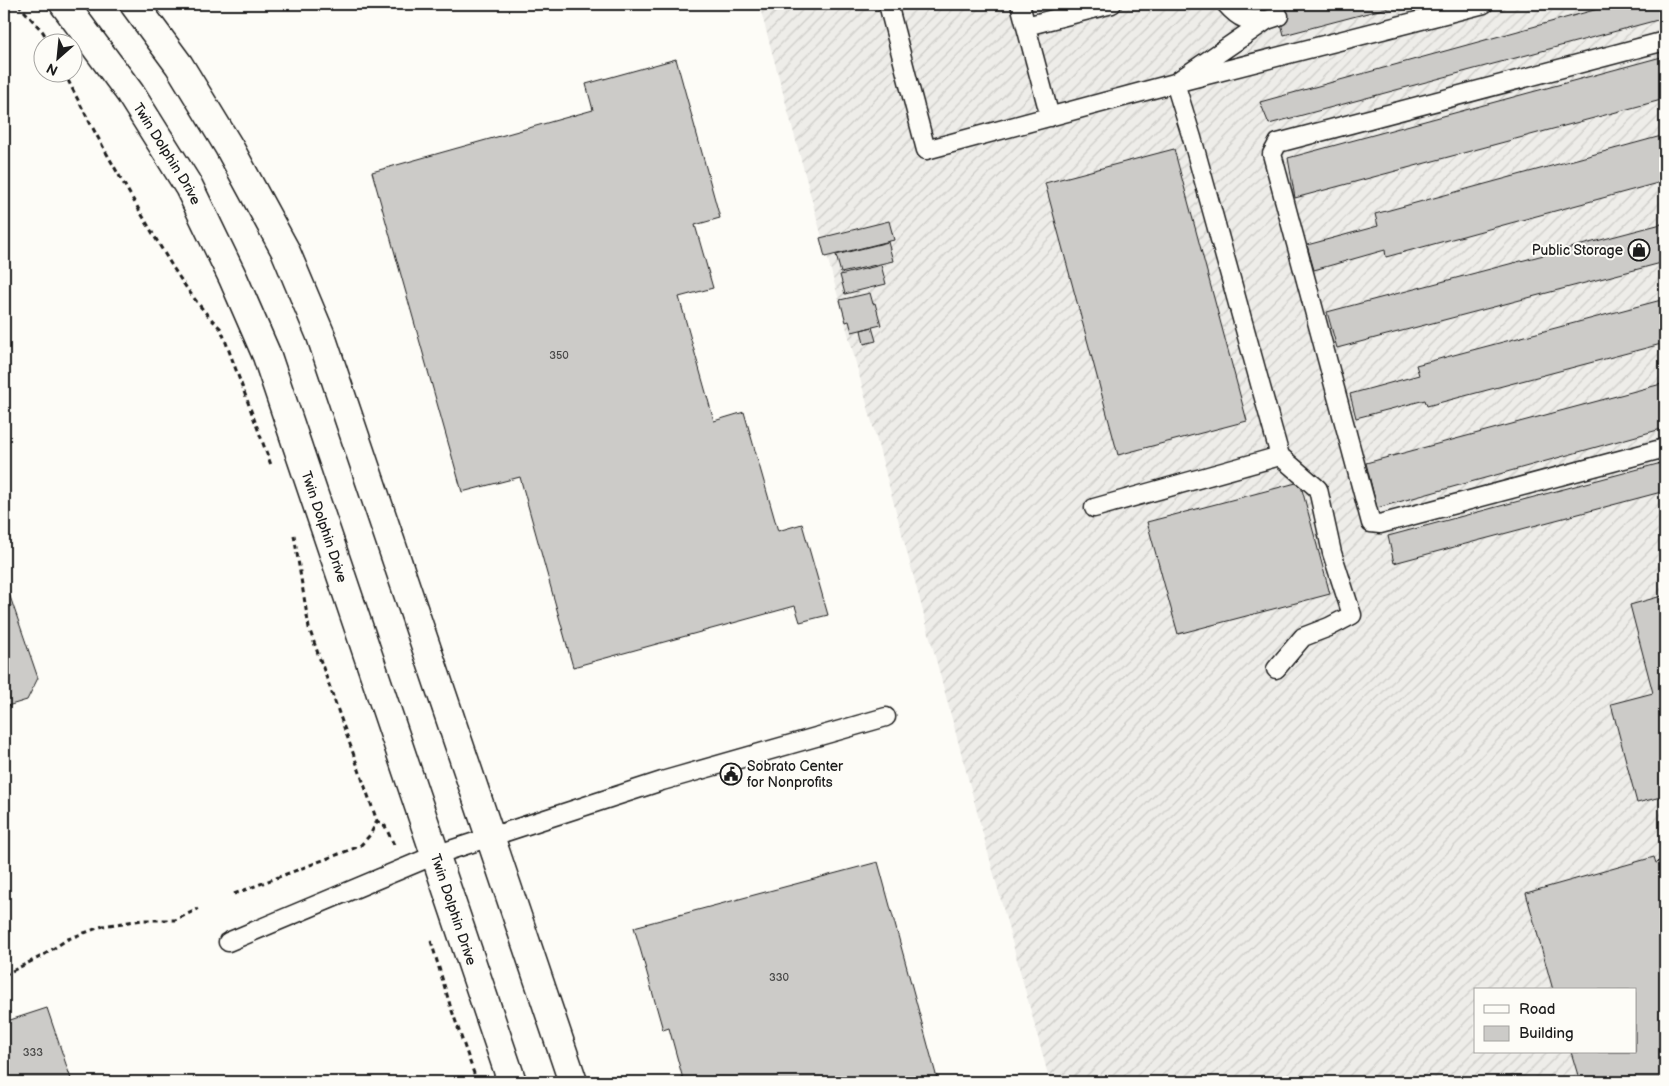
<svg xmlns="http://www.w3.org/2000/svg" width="1669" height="1086" font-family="'Balsamiq Sans',sans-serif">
	<defs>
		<pattern id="industrial-furrows" width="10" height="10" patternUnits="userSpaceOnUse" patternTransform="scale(1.25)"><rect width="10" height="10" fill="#eeede9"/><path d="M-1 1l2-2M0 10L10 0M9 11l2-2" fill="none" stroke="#cccbc7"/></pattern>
	</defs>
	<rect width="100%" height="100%" fill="#fdfcf7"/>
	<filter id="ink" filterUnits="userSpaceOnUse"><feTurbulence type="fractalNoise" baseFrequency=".02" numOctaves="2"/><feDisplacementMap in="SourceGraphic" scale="10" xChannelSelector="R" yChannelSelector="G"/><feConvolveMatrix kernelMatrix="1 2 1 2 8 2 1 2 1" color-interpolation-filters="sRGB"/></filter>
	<g filter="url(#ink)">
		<path fill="url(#industrial-furrows)" fill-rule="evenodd" d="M759,4H1665V1082H1050ZM1475,990H1635V1052H1475Z"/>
		<path fill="#cccbc8" stroke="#1c1c1c" d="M1276,4H1402L1284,35Z
			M1616,4H1665V18L1269,124L1260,102Z
			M1665,56V99L1295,198L1288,158Z
			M676,59L720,218L695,225L713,288L679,297L714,421L744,412L778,531L802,524L828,615L800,622L795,606L573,667L520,477L462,492L372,172L593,110L586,84Z
			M1665,135V181L1386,257L1385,250L1314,270L1307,245L1378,226L1375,214Z
			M1174,149L1247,421L1118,455L1045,183Z
			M889,221L894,240L825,257L820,238Z
			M1665,223V262L1337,348L1327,312Z
			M888,242L893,261L841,273L836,255Z
			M881,265L886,284L845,294L840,275Z
			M870,293L873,304L875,303L881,325L852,332L849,321L846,322L840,300Z
			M1665,299V343L1427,406L1425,400L1356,418L1350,394L1419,375L1416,365Z
			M872,327L876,341L864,344L861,330Z
			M1665,383V428L1377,508L1366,463Z
			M1665,462V491L1394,563L1388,536Z
			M1300,482L1330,594L1178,634L1147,522Z
			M4,579L38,678L27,700L4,707Z
			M1665,595V796L1637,803L1611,704L1653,693L1630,605Z
			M1654,857L1656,863L1665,860V1082H1580L1571,1052H1635V990H1553L1526,893Z
			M878,862L938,1082H677L676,1080L683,1079L669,1028L663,1030L634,927Z
			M47,1008L72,1082H4V1022Z"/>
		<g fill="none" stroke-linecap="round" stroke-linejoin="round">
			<g stroke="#1c1c1c" stroke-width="21">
				<path id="service" d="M888,4L926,150L1175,83L1484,4
					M1020,4L1050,117
					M1226,4C1241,21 1246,20 1267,20
					M1026,26L1112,4
					M1665,41L1278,143L1272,154L1371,523L1380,524L1665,448
					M1094,508L1280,456L1192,138L1175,83L1267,20L1279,16
					M1276,669L1303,637L1329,627L1352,615L1332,553L1318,489L1280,456
					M228,942L435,855L662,781L886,717"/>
			</g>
			<g stroke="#1c1c1c" stroke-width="31">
				<g id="secondary">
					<path id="s1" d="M64,4L130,93L189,187L233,278L267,356L512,1082"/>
					<path d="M134,4L179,65L229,147L285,250L321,336L573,1082"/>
				</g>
			</g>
			<path stroke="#1c1c1c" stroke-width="3" stroke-dasharray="5 4" stroke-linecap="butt" d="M18,4L43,32L49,42
				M64,72C89,123 116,171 145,220C167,258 189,298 221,329L271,465
				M294,535L309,628L377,821L385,826L395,847
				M234,894L360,846L370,835L377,821
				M431,941L450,1005L477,1082
				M4,975L42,956L68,939L103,926L142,920H175L198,909"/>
			<use href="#service" stroke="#fdfcf7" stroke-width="18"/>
			<use href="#secondary" stroke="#fdfcf7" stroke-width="28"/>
		</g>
	</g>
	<defs>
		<g id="shop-ring" transform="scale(1.125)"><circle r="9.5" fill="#fdfcf7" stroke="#1c1c1c" stroke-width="1.5"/><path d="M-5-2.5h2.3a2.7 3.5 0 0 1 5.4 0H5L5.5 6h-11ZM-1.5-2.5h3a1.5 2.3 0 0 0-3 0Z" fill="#1c1c1c"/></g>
		<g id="civic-ring" transform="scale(1.125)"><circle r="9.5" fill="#fdfcf7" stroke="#1c1c1c" stroke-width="1.5"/><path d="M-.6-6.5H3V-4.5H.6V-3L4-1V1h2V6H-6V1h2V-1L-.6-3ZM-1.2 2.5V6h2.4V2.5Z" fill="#1c1c1c"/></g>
	</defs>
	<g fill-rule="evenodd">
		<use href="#shop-ring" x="1639" y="250"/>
		<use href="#civic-ring" x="731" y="774"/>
	</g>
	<g text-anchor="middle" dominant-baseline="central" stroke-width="4" stroke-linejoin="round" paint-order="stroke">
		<g font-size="11" fill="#484847">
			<text x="559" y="355">350</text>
			<text x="779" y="977">330</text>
			<text x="33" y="1052">333</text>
		</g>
		<g font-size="14" fill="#1c1c1c" stroke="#fdfcf7">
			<text stroke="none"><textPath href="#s1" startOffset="182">Twin Dolphin Drive</textPath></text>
			<text stroke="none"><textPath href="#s1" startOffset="588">Twin Dolphin Drive</textPath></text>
			<text stroke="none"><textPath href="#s1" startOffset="992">Twin Dolphin Drive</textPath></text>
		</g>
		<g font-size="14" fill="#1c1c1c" stroke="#fdfcf7" text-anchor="end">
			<text x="1623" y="250">Public Storage</text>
			<text x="747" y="766" text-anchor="start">Sobrato Center<tspan x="747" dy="16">for Nonprofits</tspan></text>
		</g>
	</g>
	<rect width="1669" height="1086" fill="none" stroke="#fdfcf7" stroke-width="20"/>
	<rect x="10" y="10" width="1649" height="1066" fill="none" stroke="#1c1c1c" stroke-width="2" filter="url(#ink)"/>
	<rect x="1474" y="988" width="162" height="65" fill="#fdfcf7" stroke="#a3a29f"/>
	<rect x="1484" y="1005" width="25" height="8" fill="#fdfcf7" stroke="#a3a29f"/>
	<text x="1519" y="1014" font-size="15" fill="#1c1c1c">Road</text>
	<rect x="1484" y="1026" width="25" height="15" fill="#cccbc8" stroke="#a3a29f"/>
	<text x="1519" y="1038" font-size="15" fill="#1c1c1c">Building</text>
	<g transform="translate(58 58) rotate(207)"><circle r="24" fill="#fdfcf7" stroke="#a3a29f"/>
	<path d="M0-4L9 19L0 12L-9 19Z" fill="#1c1c1c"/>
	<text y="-8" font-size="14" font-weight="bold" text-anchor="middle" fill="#1c1c1c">N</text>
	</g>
</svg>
